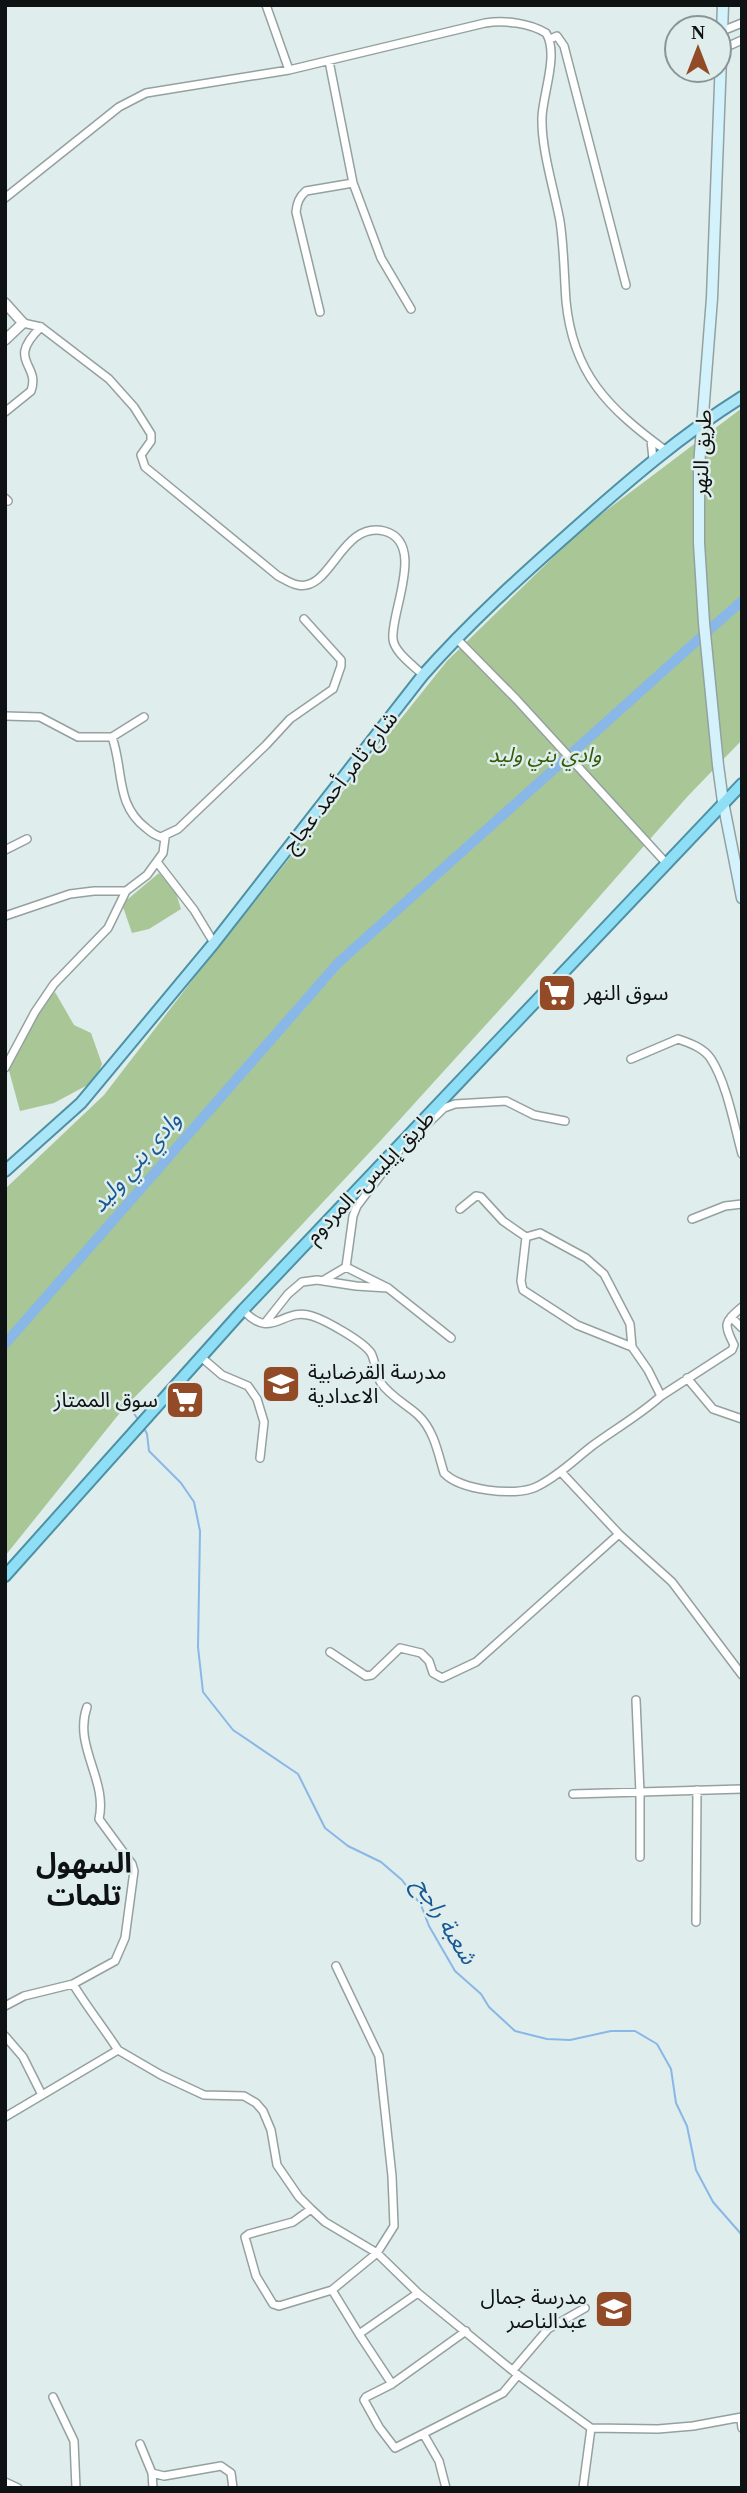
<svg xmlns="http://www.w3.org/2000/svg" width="747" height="2493" font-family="'Times New Roman','Noto Sans Arabic',serif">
	<rect width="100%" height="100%" fill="#dfedec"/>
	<path fill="#a9c696" d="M742,408V740L687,797L512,996L383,1138L250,1280L123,1409L5,1556V1189L104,1095L194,978L447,661L583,528Z
		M159,873L176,893L181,909L149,929L132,933L122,904Z
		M55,992L74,1025L91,1033L102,1064L95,1081L54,1103L20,1111L8,1067C15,1057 17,1048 22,1037C29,1020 43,1005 55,992Z"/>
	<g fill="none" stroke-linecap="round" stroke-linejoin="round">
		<path stroke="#89b7e7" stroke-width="2" d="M131,1409L137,1418
			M144,1428L147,1434L149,1451L181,1483L194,1502L200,1531L198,1647L203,1692L233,1730L298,1774L325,1828L348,1846L381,1862L402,1880L421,1905L429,1926L455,1971L481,1994L489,2007L515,2031L547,2039L570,2040L611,2031H635L657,2044L671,2069L676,2103L687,2126L696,2170L713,2202L742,2235"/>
		<path stroke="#89b7e7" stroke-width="10" d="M709,630L742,601
			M5,1344L338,963L700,638"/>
		<g stroke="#94a1a0" stroke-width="10">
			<path id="minor" d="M266,5L289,70
				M722,31L742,23
				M550,39L557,36L564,46L626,285
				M722,49L742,40
				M329,61L353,183L381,258L411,309
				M5,198L119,107L146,93L289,70L485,23C506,20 529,23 546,33C559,54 543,93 542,117C541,149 554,189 560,221C564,248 564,274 566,301C573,374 608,408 665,450
				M320,312L296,212C297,203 299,197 306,191L353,183
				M23,323L41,327L109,379L134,407L151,434V441L141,455L145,467L278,576C284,579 291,584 298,585C331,592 341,521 384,531C427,542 390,613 393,639C394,652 414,666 423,675
				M5,412L31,391C41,363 5,362 41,327
				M651,440L653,459
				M5,498L8,501
				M456,638L517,700L667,864
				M5,716L40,717L78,737H112
				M161,837L178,829L266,745L290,719L333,689L341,666V660L304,619
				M5,850L27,839
				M157,862L194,910L214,943
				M5,916L70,894L94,891H126
				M631,1059L678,1039C690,1043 704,1048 711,1059C727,1084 734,1125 742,1154
				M5,1068L35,1012L54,984L108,928L126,891L147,875L163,853L165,838C157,837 152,833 146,828C115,804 124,771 112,737L144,717
				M413,1138L444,1108L455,1104L506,1101L534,1115L565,1121
				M460,1209L476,1196L481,1197L503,1221L526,1237
				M692,1219L725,1206L742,1204
				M346,1267L388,1288L451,1338
				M324,1280L346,1267L353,1216L357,1206L399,1151
				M243,1310C272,1342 283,1306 312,1316C325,1320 363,1341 371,1353C376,1362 375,1374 381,1383C390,1396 407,1405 418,1415C434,1430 438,1453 444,1473C460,1490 515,1497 536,1487C557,1477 574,1460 592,1446C615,1429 640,1415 661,1396L648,1370L632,1347L630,1324L604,1274L586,1258L540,1233L526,1237L521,1281L523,1290L577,1325L632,1347
				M731,1317L742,1328
				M265,1323L288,1294L302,1282L317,1280L356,1286L388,1288
				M201,1357L222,1375L248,1386L257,1399L264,1422L260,1458
				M687,1378L713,1409L742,1419
				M661,1396L732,1350L734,1345C724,1324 723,1323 742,1307
				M561,1472L619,1534L672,1582L742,1675
				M330,1652L366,1676L372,1675L400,1648L421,1653L429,1661L433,1673L442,1678L476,1662L619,1534
				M636,1700L640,1793V1857
				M573,1794L742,1789
				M696,1922L697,1790
				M73,1984C87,2007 103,2027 118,2050
				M5,2006L24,1996L73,1984L115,1961L125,1938L134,1871L132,1864L99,1819C108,1780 73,1746 87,1707
				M5,2036L23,2057L42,2095
				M5,2117L118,2050L161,2075L204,2095L244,2096L256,2103L263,2111L271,2130L277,2165L299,2197L311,2209L325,2222L377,2253L418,2293L518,2375L591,2428L658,2429L693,2426L742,2417
				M311,2209L293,2222L249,2234L245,2237L256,2276L273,2304L279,2306L332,2290L377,2253L394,2226L392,2176L379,2056L336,1966
				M332,2290L359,2334
				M418,2293L359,2334L392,2384L466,2331
				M513,2370L548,2329L585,2308
				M392,2384L366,2397L364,2400L379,2427L395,2448L503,2393L518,2375
				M53,2397L74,2441L76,2488
				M741,2420L742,2428
				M424,2435L439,2461L446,2488
				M140,2444L152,2473L164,2476L221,2466L231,2473L233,2488
				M152,2473L153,2488
				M5,2482L18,2488
				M583,2488L591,2428"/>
		</g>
		<g stroke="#94a1a0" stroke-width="12">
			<path id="tertiary" d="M5,303L23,323L5,340"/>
		</g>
		<g stroke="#94a1a0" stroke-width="13">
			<path id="secondary" d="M723,5L712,298L699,466V543L704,623L718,765L723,802L742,898"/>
		</g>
		<g stroke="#4e91a5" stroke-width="14">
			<path id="primary" d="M5,1171L81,1103L214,943L423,675C469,623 521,576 573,530C628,481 680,436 742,397"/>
		</g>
		<g stroke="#4e91a5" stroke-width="14">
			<path id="trunk" d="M5,1576L243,1310L742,784"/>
		</g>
		<use href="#minor" stroke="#fff" stroke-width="7"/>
		<use href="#tertiary" stroke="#fff" stroke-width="9"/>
		<use href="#secondary" stroke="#d4f2fc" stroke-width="10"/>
		<use href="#primary" stroke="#aae6f8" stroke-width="10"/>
		<use href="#trunk" stroke="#8edef6" stroke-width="10"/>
	</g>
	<defs>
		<g id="supermarket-square" transform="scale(2.0125)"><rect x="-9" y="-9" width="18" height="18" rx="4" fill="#924a27" stroke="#dfedec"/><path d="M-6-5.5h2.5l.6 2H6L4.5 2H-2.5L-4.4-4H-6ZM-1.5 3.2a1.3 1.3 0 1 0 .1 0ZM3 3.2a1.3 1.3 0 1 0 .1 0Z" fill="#fff"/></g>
		<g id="school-square" transform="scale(2.0125)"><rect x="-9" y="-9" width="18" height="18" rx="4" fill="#924a27" stroke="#dfedec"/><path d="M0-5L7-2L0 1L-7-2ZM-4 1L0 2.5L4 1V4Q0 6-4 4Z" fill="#fff"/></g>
	</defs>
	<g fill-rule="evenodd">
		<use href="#supermarket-square" x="557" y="993"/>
		<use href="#school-square" x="281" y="1384"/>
		<use href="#supermarket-square" x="185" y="1400"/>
		<use href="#school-square" x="614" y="2309"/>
	</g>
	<g text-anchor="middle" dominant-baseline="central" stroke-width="5" stroke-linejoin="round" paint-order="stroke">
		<g font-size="21" fill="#0e1212" stroke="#dfedec">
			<text transform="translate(702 453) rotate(-87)">طريق النهر</text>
			<text transform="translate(340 782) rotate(-52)">شارع ثامر أحمد عجاج</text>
			<text transform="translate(370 1177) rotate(-46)">طريق إيليس- المردوم</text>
		</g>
		<g font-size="21" font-style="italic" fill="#345b07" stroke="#dfedec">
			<text x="545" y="755">وادي بني وليد</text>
		</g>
		<g font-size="21" fill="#0e1212" stroke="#dfedec" text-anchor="start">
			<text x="584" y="993">سوق النهر</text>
			<text x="308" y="1372">مدرسة القرضابية<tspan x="308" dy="24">الاعدادية</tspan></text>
			<text x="158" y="1400" text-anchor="end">سوق الممتاز</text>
			<text x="587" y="2297" text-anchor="end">مدرسة جمال<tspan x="587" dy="24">عبدالناصر</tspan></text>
		</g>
		<g font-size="23" font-style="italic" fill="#175994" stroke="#dfedec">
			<text transform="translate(136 1162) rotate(-49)">وادي بني وليد</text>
			<text transform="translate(445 1921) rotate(58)">شعبة راجح</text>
		</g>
		<g font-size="28" font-weight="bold" fill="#0e1212" stroke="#dfedec">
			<text x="84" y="1863">السهول<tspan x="84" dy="32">تلمات</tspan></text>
		</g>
	</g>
	<rect width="747" height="2493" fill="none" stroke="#0e1212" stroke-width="14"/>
	<g transform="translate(698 49)"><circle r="33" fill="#dfedec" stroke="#8b9595" stroke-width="2"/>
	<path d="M0-5L12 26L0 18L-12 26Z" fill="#924a27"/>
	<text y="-10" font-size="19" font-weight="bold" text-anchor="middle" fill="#0e1212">N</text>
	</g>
</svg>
